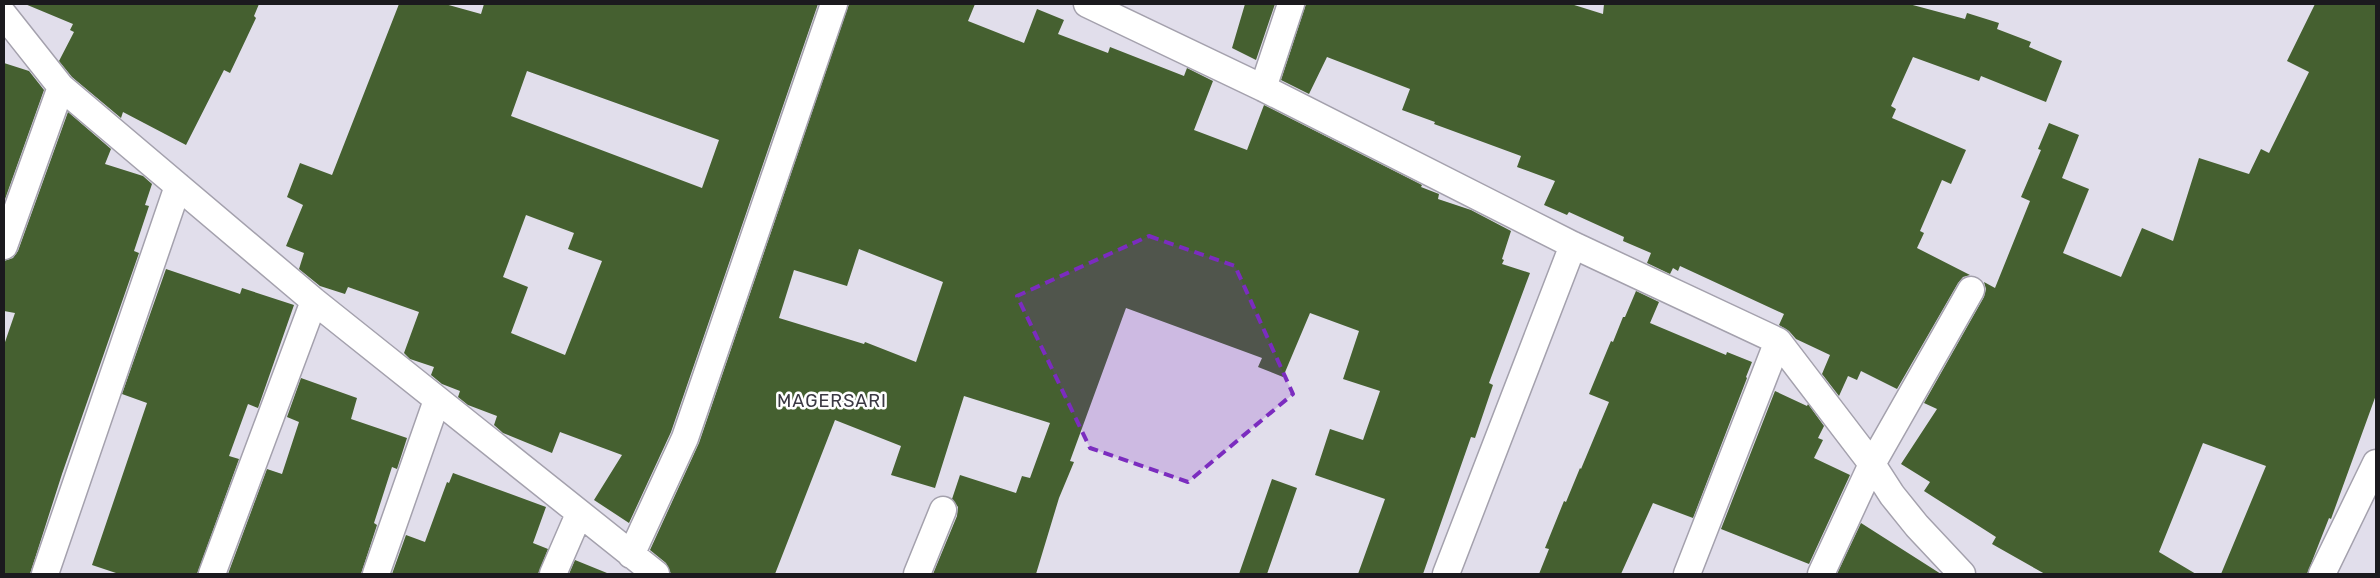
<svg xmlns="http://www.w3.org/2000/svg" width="2380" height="578" font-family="Rubik,sans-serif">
	<rect width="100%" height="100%" fill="#e1deeb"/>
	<path fill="#456030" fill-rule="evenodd" d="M25,4H259L254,16L256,18L230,73L224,70L186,145L123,112L121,118L72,77L59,61L74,32L70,30L73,24Z
		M399,4H445L481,14L484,4H818L671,432L629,523L594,500L622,455L560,432L552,453L503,433L494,425L497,416L468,405L458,397L460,391L442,384L431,375L434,367L410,359L404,353L419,312L348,287L345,294L320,286L299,269L304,253L286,246L303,205L287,197L300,163L332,175ZM527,71L719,140L702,188L511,116ZM526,215L574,233L568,249L602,261L565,355L511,333L528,287L503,277Z
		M849,4H975L968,21L1024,43L1037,9L1064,20L1058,34L1108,53L1110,47L1184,76L1187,68L1213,81L1194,130L1247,150L1264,105L1422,185L1421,187L1439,194L1438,199L1471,210L1511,231L1502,259L1504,260L1502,264L1530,273L1489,383L1493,385L1475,438L1471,437L1423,574H1358L1385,499L1315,475L1330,429L1363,440L1380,391L1343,379L1359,331L1310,313L1283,377L1258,367L1262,358L1126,308L1070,461L1074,462L1059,498L1036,574H933L957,516L958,507L952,499L960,475L1016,493L1022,476L1030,478L1050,423L964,396L935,488L891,475L901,446L835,420L775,574H671L666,563L650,550L699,443ZM859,249L943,282L916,362L865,342L864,344L779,318L794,270L847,286Z
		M1245,4H1275L1256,60L1232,48Z
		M1306,4H1571L1603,14L1604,4H1909L1965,19L1967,13L1999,23L1997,29L2031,42L2029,47L2062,61L2046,102L1981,76L1979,81L1913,57L1891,106L1896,109L1892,118L1966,150L1951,184L1942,180L1920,231L1924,233L1917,248L1970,275L1963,277L1958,283L1897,389L1861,371L1857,380L1848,376L1839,396L1822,374L1830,355L1796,339L1789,331L1779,325L1784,314L1680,266L1678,271L1673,268L1670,274L1647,263L1651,253L1623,241L1624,237L1569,212L1567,215L1544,205L1555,181L1517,167L1521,156L1434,124L1435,122L1402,110L1410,89L1327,57L1309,94L1281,80Z
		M2315,4H2376V395L2331,519L2329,518L2307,574H2221L2266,466L2203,443L2159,552L2196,574H2045L1992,544L1996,537L1924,491L1930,482L1901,464L1937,409L1924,403L1984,297L1986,289L1984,282L1995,288L2030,201L2021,197L2041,150L2038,149L2049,123L2079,135L2062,178L2089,189L2063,253L2121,277L2142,228L2173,241L2199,158L2249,174L2261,149L2269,153L2309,72L2287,61Z
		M4,63L29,71L44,90L4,202Z
		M68,112L111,149L105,164L143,176L152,184L145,205L149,206L134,251L139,253L62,474L30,574H4V345L15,313L4,311V261L13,258L18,251Z
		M166,269L240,294L242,288L294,305L258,408L248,404L229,456L239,459L197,574H119L92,565L147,403L122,394Z
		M1636,291L1659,302L1650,323L1726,355L1727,352L1752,362L1746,377L1747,378L1693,518L1653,503L1621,574H1539L1549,549L1545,548L1564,501L1566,502L1580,468L1581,469L1609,402L1589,394L1611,341L1613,342L1623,317H1625Z
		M301,378L357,398L351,419L407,438L397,469L392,467L374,523L377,525L361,574H228L267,469L282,474L299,422L287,417Z
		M1775,391L1807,406L1808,404L1824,426L1818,438L1823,440L1814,458L1850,475L1809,564L1721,529Z
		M453,473L546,507L533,543L548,549L538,574H392L406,535L425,542L447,482L449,483Z
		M1272,479L1297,488L1267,574H1239Z
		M1861,523L1941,574H1837Z
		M575,560L607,573V574H569Z"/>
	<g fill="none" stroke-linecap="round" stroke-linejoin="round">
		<g stroke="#a4a1ad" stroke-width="29">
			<path id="minor" d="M1087,4L1263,88L1573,245L1778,341L1872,464L1892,495L1917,526L1962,574
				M4,15L61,87L314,301L656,574
				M1263,88L1291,4
				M4,246L61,87
				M631,555L685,438L834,4
				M45,574L178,186
				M212,574L314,301
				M376,574L437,400
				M553,574L579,514
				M917,574L943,510
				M1446,574L1573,245
				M1687,574L1778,341
				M1821,574L1872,464L1971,290
				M2322,574L2376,463"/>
		</g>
		<use href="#minor" stroke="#fff" stroke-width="26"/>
	</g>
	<path fill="#7b2cbf" fill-opacity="0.2" stroke="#7b2cbf" stroke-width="4" stroke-dasharray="10 6" stroke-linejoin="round" d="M1149,236L1235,266L1293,394L1188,482L1090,448L1017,296Z"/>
	<g text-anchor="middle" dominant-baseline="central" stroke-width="5" stroke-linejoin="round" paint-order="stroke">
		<g font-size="18" letter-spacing="1" fill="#3b3943" stroke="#fff">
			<text x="832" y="401">MAGERSARI</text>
		</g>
	</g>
	<rect width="2380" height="578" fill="none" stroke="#1b1a1e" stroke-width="10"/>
</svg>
